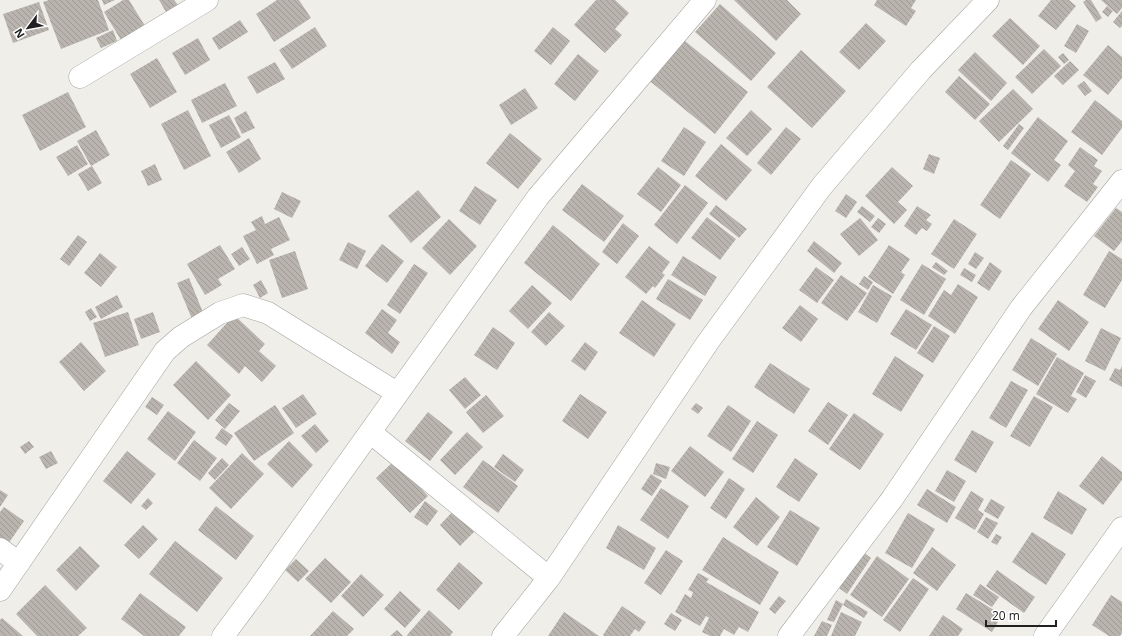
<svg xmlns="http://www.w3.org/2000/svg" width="1122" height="636" font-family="'Open Sans',sans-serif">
	<defs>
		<pattern id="building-back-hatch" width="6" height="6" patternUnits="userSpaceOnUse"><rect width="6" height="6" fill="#bab4ae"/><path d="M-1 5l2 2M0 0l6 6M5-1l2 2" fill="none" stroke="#a09a95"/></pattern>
	</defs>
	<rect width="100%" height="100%" fill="#f0eee9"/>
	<path fill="url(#building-back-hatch)" d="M49,0H98L109,30L61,49L43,2Z
		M102,0H115L104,5Z
		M123,0H129L145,26L121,40L104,12Z
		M159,0H174L178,5L166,12Z
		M277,0H299L311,18L274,42L256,14Z
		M596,0H615L629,13L615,29L622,35L605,53L574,25Z
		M734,0H787L801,14L776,41Z
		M877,0H916L911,8L916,11L906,26L874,5Z
		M1051,0H1069L1076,6L1056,30L1038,16Z
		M1086,0H1091L1102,18L1096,22L1083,2Z
		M1101,0H1122V8L1117,14Z
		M39,2L49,30L13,43L3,14Z
		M720,4L776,53L751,81L695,32Z
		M1107,6L1113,11L1108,17L1102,12Z
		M1122,11V26L1120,28L1113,22Z
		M1010,18L1040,46L1023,65L992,36Z
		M240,20L248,32L219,50L212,38Z
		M866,23L886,41L859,70L839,52Z
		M1077,24L1089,31L1076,53L1064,46Z
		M315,27L327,46L292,69L279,50Z
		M553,27L570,41L551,65L534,51Z
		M113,30L117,41L101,48L96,38Z
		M680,37L748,92L715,134L646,78Z
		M198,38L210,60L185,75L172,53Z
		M1108,45L1122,57V78L1108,95L1083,75Z
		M1044,49L1061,66L1032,94L1015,77Z
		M801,50L846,91L812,128L767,87Z
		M975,52L1007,83L991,101L958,70Z
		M1063,53L1069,60L1064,64L1058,57Z
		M578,54L599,71L575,101L554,84Z
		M157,58L177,92L150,108L130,74Z
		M1070,61L1079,70L1063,85L1054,76Z
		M275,62L285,79L257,94L247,77Z
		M959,76L990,104L975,120L945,92Z
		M1084,81L1092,91L1085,96L1077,86Z
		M225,83L237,106L202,123L191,100Z
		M525,88L538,108L511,125L499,105Z
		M1013,89L1033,109L999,142L979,121Z
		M68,92L86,127L40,151L22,115Z
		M1095,100L1122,121V128L1102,155L1071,132Z
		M188,110L211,156L184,170L161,124Z
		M751,110L772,129L747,156L726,138Z
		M246,111L255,128L242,134L234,118Z
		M229,115L241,137L221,148L209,125Z
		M1038,117L1068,141L1054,160L1061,165L1048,182L1011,153Z
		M1019,124L1024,128L1008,150L1003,146Z
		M684,127L706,142L684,176L661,161Z
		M786,127L801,139L771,175L757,163Z
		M96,130L110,155L91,166L77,141Z
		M510,133L542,159L518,189L486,163Z
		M249,138L261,159L239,173L226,152Z
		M721,144L752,170L726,201L695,176Z
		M77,145L88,164L68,176L56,157Z
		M1080,147L1098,160L1094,166L1102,171L1093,184L1098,187L1087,202L1064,186L1075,171L1068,165Z
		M929,154L940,158L934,174L923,169Z
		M1011,160L1031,174L1000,219L980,205Z
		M155,164L162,180L148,186L141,171Z
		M92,166L102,183L88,191L78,174Z
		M658,167L681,185L661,212L637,194Z
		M892,167L913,186L898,202L907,210L894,224L865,196Z
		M582,184L624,216L604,242L562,210Z
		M685,185L708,203L677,244L654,225Z
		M475,186L497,200L480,225L459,211Z
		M418,190L441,217L411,243L388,216Z
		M282,192L301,201L292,218L274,209Z
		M846,194L857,202L846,218L835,211Z
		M716,205L747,229L739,238L709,214Z
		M862,206L875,216L870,222L857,212Z
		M917,206L931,215L926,220L932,224L927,231L922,228L916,235L904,226Z
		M1116,208L1122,212V241L1114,251L1094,236Z
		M262,216L265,224L279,217L290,240L271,249L274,255L257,264L243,236L256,230L251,222Z
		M707,217L736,239L720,260L691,238Z
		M860,218L878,240L859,256L840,234Z
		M878,218L886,224L879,233L871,227Z
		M449,219L477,246L450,275L422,248Z
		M954,219L977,234L954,269L931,254Z
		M623,223L639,236L617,264L602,252Z
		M553,225L600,264L571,301L524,263Z
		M78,235L87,242L69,266L60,259Z
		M814,241L842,263L834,273L807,251Z
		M348,242L366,251L357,269L339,260Z
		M382,244L404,261L387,283L365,266Z
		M220,245L235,269L218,279L222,285L205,295L187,264Z
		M889,245L910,259L901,272L905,275L893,294L868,277Z
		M649,246L670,262L662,273L665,275L655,288L653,286L646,294L625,277Z
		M242,247L250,259L239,266L231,254Z
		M295,251L308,289L282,298L269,260Z
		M1109,251L1122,259V280L1105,308L1083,295Z
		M975,252L984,258L976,269L968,264Z
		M100,253L117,267L101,287L84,273Z
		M683,256L717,277L705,296L671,275Z
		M936,262L948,271L944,275L932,267Z
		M990,262L1002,271L989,291L977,283Z
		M414,264L428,273L400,314L387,305Z
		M922,264L946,279L924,315L900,300Z
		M816,267L834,280L817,303L799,290Z
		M964,268L976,275L972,282L960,275Z
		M841,275L867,293L847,321L821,303Z
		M864,276L873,282L868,290L859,284Z
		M189,278L204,315L192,319L177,283Z
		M668,279L703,300L690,320L656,299Z
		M261,280L268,293L260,298L253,285Z
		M958,284L978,297L955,334L928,316L944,290L951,295Z
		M532,285L552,303L528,329L509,311Z
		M873,285L892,296L877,323L858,312Z
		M117,295L123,307L101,319L95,307Z
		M642,300L676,324L654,357L619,333Z
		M1058,300L1089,322L1069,351L1038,329Z
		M800,305L818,319L801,342L782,328Z
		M91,308L97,317L90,321L85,312Z
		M382,309L397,320L388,333L400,342L392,354L365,333Z
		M906,309L932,325L916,350L890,334Z
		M128,312L139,345L105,357L93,323Z
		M153,312L160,332L141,339L134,319Z
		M549,312L565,326L546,346L531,332Z
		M234,315L265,344L259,351L276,366L262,382L245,366L239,374L207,345Z
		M934,326L950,336L933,363L917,353Z
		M493,327L515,343L497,370L474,355Z
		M1101,328L1121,338L1105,371L1085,361Z
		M1031,338L1057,354L1038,386L1012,370Z
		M81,342L106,371L84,391L59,362Z
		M585,342L598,352L585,371L571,361Z
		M895,356L924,375L901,412L872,394Z
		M1057,357L1084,373L1071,396L1077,399L1068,413L1036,394Z
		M196,361L231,395L208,420L173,385Z
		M770,363L810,389L794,414L754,387Z
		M1122,366V387L1109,380L1115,368L1120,370Z
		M1085,375L1096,381L1086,398L1076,392Z
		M465,377L481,395L465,409L449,390Z
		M1011,381L1028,390L1006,428L989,418Z
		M303,394L317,414L296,428L282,408Z
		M580,394L607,412L588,439L562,421Z
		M486,395L504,416L483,433L466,412Z
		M1034,396L1053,407L1030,447L1010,436Z
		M152,397L164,405L157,415L145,407Z
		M828,402L848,415L828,445L808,431Z
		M229,403L240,411L225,429L215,420Z
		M696,403L703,408L698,414L691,409Z
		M275,405L294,433L254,461L234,433Z
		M728,405L751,421L731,452L707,436Z
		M168,411L196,432L175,461L147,439Z
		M428,412L453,432L430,461L405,441Z
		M854,413L884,434L860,470L829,449Z
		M757,421L778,435L753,473L732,459Z
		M315,424L329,441L316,453L301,436Z
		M222,428L233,436L226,446L215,438Z
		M972,430L994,442L976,473L954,460Z
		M467,432L483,447L455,475L440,460Z
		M194,440L217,458L200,481L177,463Z
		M29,441L34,447L25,454L20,447Z
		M289,441L313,465L292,488L267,464Z
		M690,446L724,472L705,497L671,471Z
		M51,451L58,463L46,469L39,457Z
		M127,451L156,474L131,504L103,481Z
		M242,453L264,474L231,509L209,488Z
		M503,454L524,470L515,482L494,467Z
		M1102,456L1122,472V480L1103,505L1079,486Z
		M222,458L229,465L215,480L208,473Z
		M795,458L818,474L799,502L776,487Z
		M395,460L428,496L410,513L376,478Z
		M483,460L518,486L498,513L463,487Z
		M656,463L670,467L666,479L653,474Z
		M947,470L966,481L954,502L935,491Z
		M651,474L662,481L652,496L641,489Z
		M729,478L745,489L726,519L710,508Z
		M661,488L689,506L668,539L640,520Z
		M927,489L956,507L947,523L917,505Z
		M0,490L8,495L0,507Z
		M971,491L984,499L978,510L984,514L975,530L955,518Z
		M1058,491L1087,509L1072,535L1043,518Z
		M756,497L780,517L757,546L733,527Z
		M148,498L153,503L146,510L141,506Z
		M991,499L1005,507L998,519L984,511Z
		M425,501L438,511L427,526L414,517Z
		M216,506L254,536L236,560L198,530Z
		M4,507L24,521L8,544L0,538V512Z
		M457,507L478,528L460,546L440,525Z
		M790,510L820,528L797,566L767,547Z
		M908,513L935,529L912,568L885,553Z
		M986,517L998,523L988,539L977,532Z
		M143,525L158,539L139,559L124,545Z
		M618,525L656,548L644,570L606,548Z
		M1032,532L1066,554L1046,585L1012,562Z
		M996,534L1002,537L997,545L991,542Z
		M723,537L779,572L760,605L702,570Z
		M175,541L223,578L197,612L149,574Z
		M80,546L100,566L76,591L56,570Z
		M932,547L956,565L937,591L913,573Z
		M666,550L683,561L661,595L644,583Z
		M863,552L871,558L847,594L839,588Z
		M877,556L909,579L882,617L850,595Z
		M325,558L351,582L331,603L305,579Z
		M296,559L309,571L298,582L285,570Z
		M459,562L483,583L459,610L436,590Z
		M997,570L1035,597L1024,613L986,586Z
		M698,573L709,579L706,582L759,612L748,632L739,627L734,635L724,629L720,636H710L702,632L709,618L706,616L700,626L675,612L685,594L691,598L693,592L688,590Z
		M361,574L384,595L363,617L341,596Z
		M913,578L929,589L900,632L883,620Z
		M980,584L999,597L992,607L973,595Z
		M45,585L87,628L78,636H37L16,614Z
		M400,591L421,610L405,628L384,609Z
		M140,593L186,627L179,636H144L121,619Z
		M966,593L1002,615L992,632L956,609Z
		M1111,595L1122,602V633L1120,636H1109L1092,625Z
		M779,596L786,601L775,614L769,609Z
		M846,599L868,612L864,618L843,605Z
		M836,600L843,604L834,622L827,620Z
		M622,606L646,622L639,632L635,629L630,636H604L603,635Z
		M429,610L453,632L450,636H408L407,635Z
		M333,611L354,629L347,636H310Z
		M564,612L599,636H548Z
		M841,612L862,622L855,636H831Z
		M671,613L682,620L675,631L664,624Z
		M943,615L963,629L958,636H929Z
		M2,618L23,636H0V620Z
		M822,621L832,625L827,636H814Z
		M397,630L403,636H390Z"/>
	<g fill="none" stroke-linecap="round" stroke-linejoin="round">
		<g stroke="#a2a2a2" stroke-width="23">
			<path id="street" d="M80,77L207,0
				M370,432L549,578
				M0,549L19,563
				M0,590L165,351L181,337L220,313L243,305L268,313L397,393
				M223,636L255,593L538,197L705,0
				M503,636L549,578L708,342L822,186L921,70L988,0
				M789,636L892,499L1021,308L1122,181
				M1045,636L1122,528"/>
		</g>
		<use href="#street" stroke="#fff" stroke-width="22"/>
	</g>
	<g transform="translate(28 28) rotate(238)" stroke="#ffffff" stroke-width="3" paint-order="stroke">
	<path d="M0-3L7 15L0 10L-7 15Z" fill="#212121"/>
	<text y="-6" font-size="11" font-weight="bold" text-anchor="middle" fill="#212121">N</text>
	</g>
	<path d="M986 620v6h70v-6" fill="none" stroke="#212121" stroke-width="2"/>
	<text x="992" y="620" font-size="12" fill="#212121" stroke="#ffffff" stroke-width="3" paint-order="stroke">20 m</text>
</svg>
